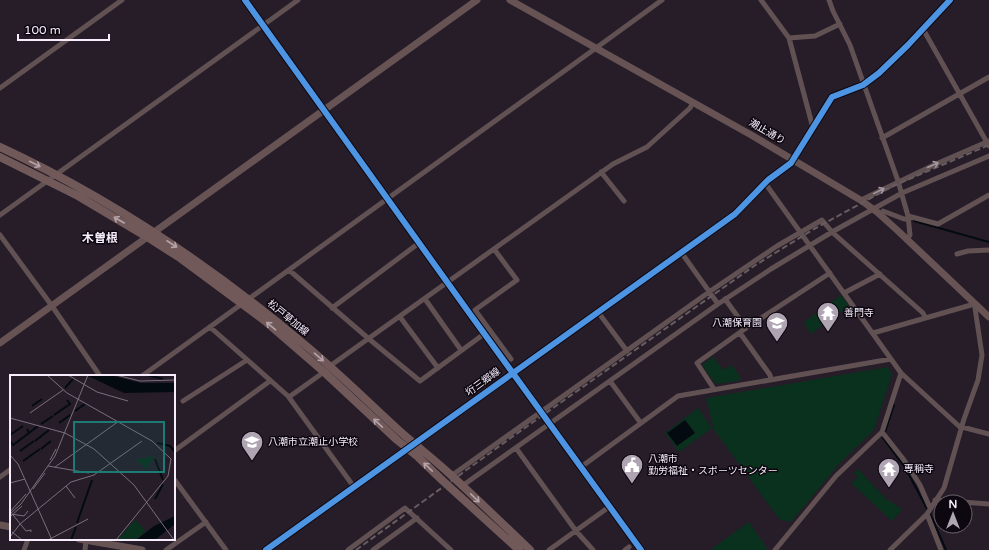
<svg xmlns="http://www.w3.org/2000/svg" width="989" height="550" font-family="'Varela Round','Noto Sans JP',sans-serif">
	<rect width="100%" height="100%" fill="#261d29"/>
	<path fill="#0a301e" d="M841,295L849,306L811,334L804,322Z
		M713,357L723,370L732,365L741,378L738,381L716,384L702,365L703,364Z
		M888,367L892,374L874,430L839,464L791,522L780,520L714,430L706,398Z
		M698,408L712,428L679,452L665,433Z
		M858,469L887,500L895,504L902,510L892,521L851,483L858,477L854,473Z
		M749,522L768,550H710Z"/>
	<path fill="#040b10" d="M685,420L695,433L677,446L667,433Z"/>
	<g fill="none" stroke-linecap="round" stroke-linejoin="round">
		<path stroke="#040b10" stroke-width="2" d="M914,221L989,242
			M894,405L883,438L906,469L932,518L946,550"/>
		<path stroke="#625153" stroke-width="5" d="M245,0L470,314L641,550
			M761,0L789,38L813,128
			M829,0L833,11L850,45L898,181L908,216L910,235L907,239
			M923,29L989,146
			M789,38L815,36L840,24
			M596,48L662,0
			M0,88L122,0
			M882,138L989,77
			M601,172L624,201
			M765,183L901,373L961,428
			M749,200L768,180L791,163L832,97L863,85L879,73L908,45L950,0
			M861,200L936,164L989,141
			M883,211L904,219H909
			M0,215L298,0
			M908,216L938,224L989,195
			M0,235L52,306L100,376
			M494,249L517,280L475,310L511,359
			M681,252L718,304
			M957,254L968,251L989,250
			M289,270L369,339L420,381L484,334
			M844,293L880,274
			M425,299L461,350
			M725,299L746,328
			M332,308L419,243
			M598,312L627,351
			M400,317L438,368
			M210,327L288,396L354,487
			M740,333L770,375L771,380
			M873,333L971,305L973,302
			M330,366L613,164L647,147L690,108L693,102
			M142,376L596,48
			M610,381L640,422
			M714,389L697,363L746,328L830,273
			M289,397L324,372
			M183,401L247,360
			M962,427L989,434
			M882,432L904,460L920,485L930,508
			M516,448L576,531L593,550
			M174,451L270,381
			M581,467L678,396L891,359
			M451,476L709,292L777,246L822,220L832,232L923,313L925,317
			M0,477L11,469
			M174,479L226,550
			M462,486L718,304L771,269L832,232L902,193L989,156
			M935,500L989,504
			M927,514L941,550
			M24,550L28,539
			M85,550L86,540L88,539
			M166,550L206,522
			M348,550L405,508L451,550
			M373,550L417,518
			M549,550L609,507
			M625,550L629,547
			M775,550L836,476L882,432L901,373
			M890,550L927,514L944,488L964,419L978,380L982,355L975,308L977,306"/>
		<path stroke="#675353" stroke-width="7" d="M510,0L753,136L862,201L877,212L897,230L989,317
			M0,343L477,0
			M0,525L11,527
			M79,539L142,550
			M266,550L735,214L749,200"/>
		<path stroke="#715959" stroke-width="8" d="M0,147C110,198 211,266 304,344C338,372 370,404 403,434C419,448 436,461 452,476C478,500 504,525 530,550
			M0,157L78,196L147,237L180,258L265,321L324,372L397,440L418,457L443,481L519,550"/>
		<path stroke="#675c5f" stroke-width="2" stroke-dasharray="6 3" stroke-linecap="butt" d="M356,550L512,437L754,266L814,229L893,186L989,145"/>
		<g stroke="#0d0710" stroke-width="8">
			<path id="cycleway" d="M245,0L470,314L641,550
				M266,550L735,214L768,180L791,163L832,97L863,85L879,73L908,45L950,0"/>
		</g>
		<use href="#cycleway" stroke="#4d94e3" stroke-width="6"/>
	</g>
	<defs><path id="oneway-shaft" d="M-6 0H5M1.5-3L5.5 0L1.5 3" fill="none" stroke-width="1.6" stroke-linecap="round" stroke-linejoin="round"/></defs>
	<g stroke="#b4a3aa">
		<use href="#oneway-shaft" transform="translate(35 164) rotate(27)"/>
		<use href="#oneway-shaft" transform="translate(119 220) rotate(-150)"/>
		<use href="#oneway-shaft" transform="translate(172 244) rotate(33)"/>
		<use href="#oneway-shaft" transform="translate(271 326) rotate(-140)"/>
		<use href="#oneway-shaft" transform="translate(319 357) rotate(41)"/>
		<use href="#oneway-shaft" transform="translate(378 423) rotate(-137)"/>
		<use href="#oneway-shaft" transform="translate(428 467) rotate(-136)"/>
		<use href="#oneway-shaft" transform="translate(475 498) rotate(44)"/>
	</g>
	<g stroke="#a5979f">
		<use href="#oneway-shaft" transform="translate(933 165) rotate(-24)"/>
		<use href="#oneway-shaft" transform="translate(879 191) rotate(-26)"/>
	</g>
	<defs>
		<g id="temple-pin" transform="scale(1.15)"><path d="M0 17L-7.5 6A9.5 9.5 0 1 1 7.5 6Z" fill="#aea4b2" stroke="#0d0710"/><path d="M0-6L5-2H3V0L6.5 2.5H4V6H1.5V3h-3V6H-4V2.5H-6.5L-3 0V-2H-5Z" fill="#fff"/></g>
		<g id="school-pin" transform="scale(1.15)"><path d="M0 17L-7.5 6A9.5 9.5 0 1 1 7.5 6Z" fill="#aea4b2" stroke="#0d0710"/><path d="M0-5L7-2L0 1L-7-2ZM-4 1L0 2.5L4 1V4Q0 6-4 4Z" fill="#fff"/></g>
		<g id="civic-pin" transform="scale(1.15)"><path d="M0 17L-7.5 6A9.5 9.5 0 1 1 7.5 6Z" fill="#aea4b2" stroke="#0d0710"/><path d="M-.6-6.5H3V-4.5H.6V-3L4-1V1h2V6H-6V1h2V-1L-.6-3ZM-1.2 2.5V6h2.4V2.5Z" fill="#fff"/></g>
	</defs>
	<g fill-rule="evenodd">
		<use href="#temple-pin" x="828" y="313"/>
		<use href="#school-pin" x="777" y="323"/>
		<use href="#school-pin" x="252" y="442"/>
		<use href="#civic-pin" x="632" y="465"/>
		<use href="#temple-pin" x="889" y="469"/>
	</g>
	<g text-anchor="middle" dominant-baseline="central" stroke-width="3" stroke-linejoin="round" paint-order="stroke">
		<g font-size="10" fill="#f7edfc" stroke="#0d0710">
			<text transform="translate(767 132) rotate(30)">潮止通り</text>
			<text transform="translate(288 318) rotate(39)">松戸草加線</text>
			<text transform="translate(483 382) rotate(-36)">垳三郷線</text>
		</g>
		<g font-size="10" fill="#f7edfc" stroke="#0d0710" text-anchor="start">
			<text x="844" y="313">善門寺</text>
			<text x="762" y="323" text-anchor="end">八潮保育園</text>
			<text x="268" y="442">八潮市立潮止小学校</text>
			<text x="648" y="459">八潮市<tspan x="648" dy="12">勤労福祉・スポーツセンター</tspan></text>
			<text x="904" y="469">専稱寺</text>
		</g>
		<g font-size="12" font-weight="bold" fill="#f7edfc" stroke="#0d0710">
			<text x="100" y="238">木曽根</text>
		</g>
	</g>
	<g transform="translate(10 375)">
		<rect width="165" height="165" fill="#261d29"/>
		<path d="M145,81L136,95L129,86L124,87L128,84ZM125,145L136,156L125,165H120L115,160L119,165H107Z" fill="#0a301e"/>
		<path d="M76,0H100L131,8H165V17L114,18ZM165,141V149L145,165H126L144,151Z" fill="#040b10"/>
		<path fill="none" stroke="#040b10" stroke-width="2" d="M137,0L153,4M55,13L63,4M22,31L32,24M65,36L75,29M44,40L60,29L57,25M49,48L60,40M31,49L43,41M17,54L19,58L28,51M0,60L13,51M0,66L3,70L19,58M25,66L39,55M147,68L160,71L165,77M31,74L41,66M10,76L24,66M145,84L153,105M13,86L30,74M145,124L153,109M67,148L82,105M61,165L66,152"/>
		<path fill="none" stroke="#7a707d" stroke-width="1" d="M37,0L57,18L142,66L161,84L158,101L106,165M58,0L87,17L118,26M106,0L130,6L165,5M20,38L53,15M0,43L55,58L84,74L124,110L164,165M0,80L8,89L42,165M40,85L46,74M38,91L79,98M45,92L109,46M0,108L15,104M56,111L65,123M23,114L35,98M0,137L16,119M0,139L11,129L45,81L78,0M1,139L14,141L18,136M3,140L16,156L21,155V157M0,142L12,131M2,157L12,165M0,162L10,149L61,107L84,100L132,66M38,165L78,144"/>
		<path fill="#1b7c75" fill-opacity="0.15" stroke="#1b7c75" stroke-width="2" d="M64,47H154V97H64Z"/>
		<rect width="165" height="165" fill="none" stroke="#f7edfc" stroke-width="2"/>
	</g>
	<g transform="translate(953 514)"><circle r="19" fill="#0d0710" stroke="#6b636e"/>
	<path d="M0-3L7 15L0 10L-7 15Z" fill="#aea4b2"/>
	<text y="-6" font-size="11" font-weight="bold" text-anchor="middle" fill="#f7edfc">N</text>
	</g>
	<path d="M18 34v6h91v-6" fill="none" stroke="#f7edfc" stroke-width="2"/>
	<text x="24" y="34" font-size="12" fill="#f7edfc" stroke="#0d0710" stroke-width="3" paint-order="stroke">100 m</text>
</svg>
